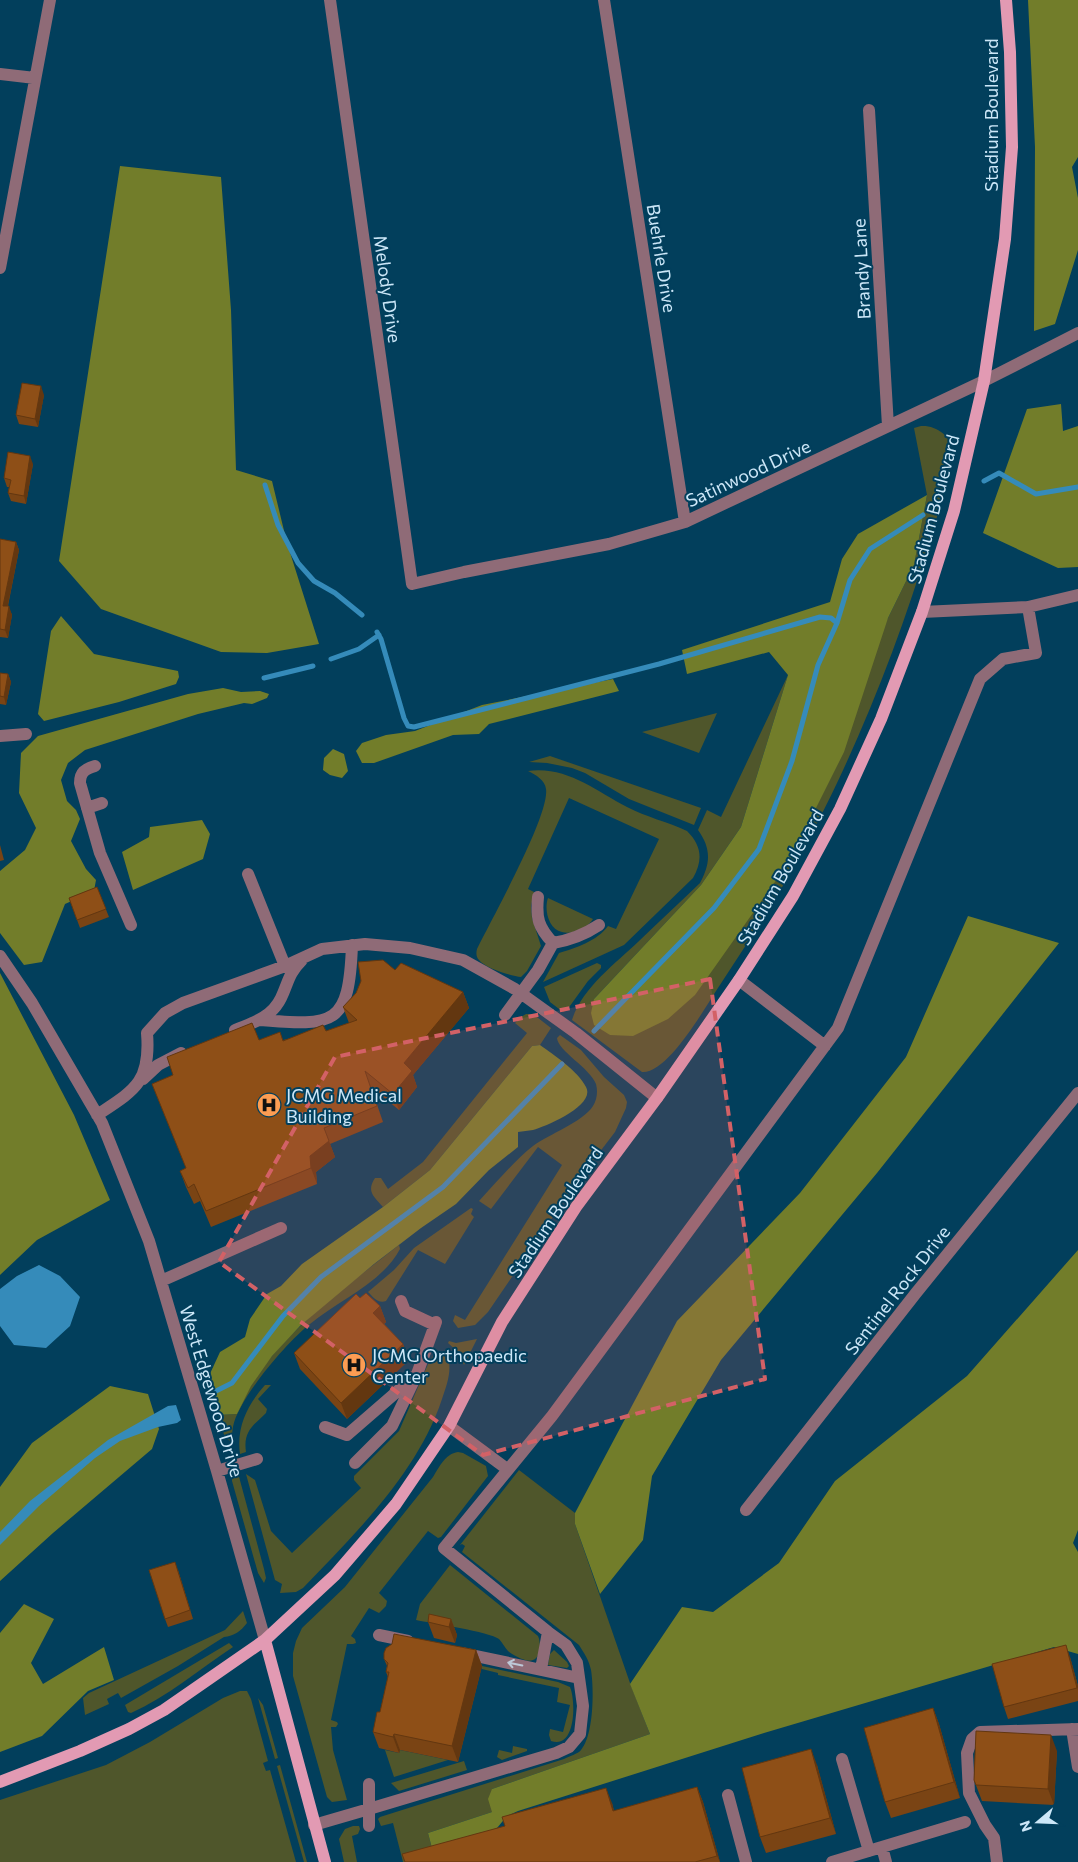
<svg xmlns="http://www.w3.org/2000/svg" width="1078" height="1862" font-family="Commissioner,sans-serif">
	<rect width="100%" height="100%" fill="#023f5c"/>
	<path fill="#4f562b" d="M921,426C936,425 952,436 952,452C953,472 936,518 930,540C894,659 844,782 781,889C760,924 738,957 716,991C703,1011 667,1074 642,1072L572,1020C582,988 615,964 639,941C659,922 680,902 700,883C711,863 711,848 698,830L707,810L721,817L788,675L741,827L701,885L594,999L610,1035L888,618L914,565L927,495L914,428Z
		M717,713L699,753L642,732Z
		M550,756L701,808L694,825L629,799L585,773L572,768L547,763L529,762Z
		M528,771C567,766 594,790 627,807C646,817 668,822 687,831C702,846 703,860 693,878L624,945L543,982L559,953C576,948 597,941 608,926L616,929L659,839L569,798L528,889L534,892L531,906L532,918L541,946L527,971L521,977C511,976 485,968 479,960C476,957 476,953 477,949C491,920 550,815 546,789C545,780 536,775 528,771Z
		M548,898L593,919C588,928 572,935 562,932C548,929 544,909 548,898Z
		M597,963L601,965V968L588,981L567,1010L563,1012L550,1002L544,987Z
		M526,1014H533L551,1028L540,1045L532,1046L430,1170L383,1207C374,1196 366,1192 375,1178H381L388,1189L423,1162L527,1033L515,1023L521,1017Z
		M560,1035L581,1050L604,1077L624,1095L627,1102L626,1108L615,1132L576,1183L488,1312L475,1325L458,1328L453,1321L455,1315L465,1320L562,1165L538,1147L491,1209L479,1201C495,1184 515,1160 533,1146C549,1134 583,1122 593,1106C597,1100 598,1091 596,1084C590,1068 558,1051 557,1038Z
		M471,1208L473,1209L471,1214L474,1217L445,1264L418,1250L386,1301C378,1304 373,1297 368,1292L394,1270L414,1248Z
		M399,1245L400,1249C382,1283 339,1300 310,1324C287,1342 238,1399 233,1427C232,1432 232,1437 232,1442L225,1438L218,1415L237,1414C241,1405 245,1396 250,1387C279,1335 352,1282 399,1245Z
		M477,1339L464,1365L458,1352L448,1343L449,1341L456,1343Z
		M438,1353L443,1354L449,1362C451,1374 446,1387 442,1399C418,1472 356,1533 303,1588L296,1592L280,1593L282,1584L275,1580L246,1474L255,1480L271,1531L292,1553L361,1488L354,1480V1476L399,1431L429,1362L433,1356Z
		M265,1385H271L258,1399L267,1409L266,1413C253,1426 243,1431 246,1452L240,1454C236,1427 248,1404 265,1385Z
		M458,1452L463,1453L486,1466L488,1476L441,1537L438,1538L428,1531L379,1593L387,1601L386,1606L379,1613L369,1608L351,1636L355,1639L356,1643L353,1644H347L331,1720L337,1722L338,1724L336,1727H331L333,1750L347,1800L332,1802L327,1797L293,1676V1653L296,1641L302,1628L345,1587L433,1477C440,1466 445,1454 458,1452Z
		M519,1470L575,1513V1524L630,1683L650,1734L492,1789V1812L428,1833L434,1856L412,1862H403L393,1823L381,1826L378,1819L380,1817L564,1759C569,1756 578,1754 581,1750C594,1735 594,1688 591,1670C589,1660 584,1653 579,1645L462,1552L465,1546L462,1544L460,1545Z
		M238,1473L264,1569L266,1578L264,1583L258,1573L232,1481V1476Z
		M450,1565L538,1636C541,1642 541,1658 533,1660C526,1663 513,1655 508,1651C505,1648 502,1642 499,1639C490,1632 431,1623 416,1620L420,1604Z
		M243,1611L247,1623C241,1631 234,1636 224,1637L178,1666L121,1698L118,1693L107,1699L109,1704L85,1715L83,1698L89,1693L225,1630Z
		M229,1643L233,1647C200,1669 167,1697 131,1713L128,1712L125,1705Z
		M554,1650L567,1662L569,1666L567,1668L548,1665L550,1654Z
		M482,1666L558,1682L570,1687C576,1701 576,1750 551,1741L549,1735L550,1729L563,1732L570,1705L557,1702L559,1688L498,1675V1673L482,1669Z
		M240,1691H247L251,1699L268,1761L263,1763L266,1771L270,1770L296,1862H0V1800L106,1765L150,1742L223,1698Z
		M258,1698L263,1705L278,1758L275,1759Z
		M513,1746L527,1749V1751L502,1760L497,1757L499,1750L512,1753Z
		M385,1750L399,1753L400,1750L448,1760L394,1777Z
		M464,1761L467,1770L399,1791L391,1783Z
		M280,1765L307,1862H304L277,1766Z
		M353,1826H359L360,1829L358,1834L352,1836L357,1862H344L339,1839L345,1829Z"/>
	<path fill="#727d2a" d="M1028,0H1078V157L1072,167L1078,198V250L1055,324L1034,331L1035,147Z
		M120,166L221,177L231,310L236,470L272,481L287,543L319,644L267,653L221,652L101,609L59,561Z
		M1061,404L1063,431L1078,426V567L1058,568L983,533L1027,409Z
		M927,495L914,565L888,618L844,752L789,862L695,995L668,1019L633,1036L610,1035L594,1025L591,1013L594,999L701,885L741,827L788,675L769,652L687,674L682,650L830,602L842,559L858,534Z
		M61,616L94,654L178,671L179,677L176,684L119,702L44,721L38,714L51,631Z
		M613,679L619,691L489,724L479,734L453,735L374,763H362L356,751L362,743L386,735L415,731L482,705Z
		M223,688L241,692L260,691L269,694L267,698L252,704L244,703L198,714L85,750L68,763L61,780L67,801L76,810L80,819L71,841L86,869L96,880L94,891L65,904L42,962L24,965L0,933V871L25,850L36,828L19,793L21,753L38,736L188,694Z
		M333,749L344,754L348,771L342,778L330,775L323,770L324,758Z
		M202,820L210,834L203,859L133,890L122,852L149,837L150,827Z
		M968,916L1059,943L877,1173L721,1360L652,1476L643,1540L600,1594L575,1524V1513L677,1321L800,1193L906,1057Z
		M0,973L74,1115L110,1200L37,1240L0,1275Z
		M540,1045C554,1055 578,1071 586,1087C596,1105 547,1126 533,1130C528,1131 523,1131 518,1132V1147L489,1170L456,1204L421,1228L374,1264L300,1326L272,1356L251,1386L237,1414L218,1415L208,1378L220,1352L245,1337L250,1319L267,1294L281,1286L302,1264L383,1207L430,1170L532,1046Z
		M1078,1250V1530L1073,1543L1078,1552V1654L1054,1647L764,1733L518,1811L507,1816L497,1828L434,1856L428,1833L492,1812L488,1799L492,1789L650,1734L630,1684L682,1607L713,1612L779,1563L835,1481L967,1376Z
		M110,1386L148,1394L159,1429L152,1449L53,1533L0,1581V1487L32,1443Z
		M24,1604L54,1619L31,1663L43,1684L104,1647L114,1680L88,1691L42,1736L0,1752V1633Z"/>
	<path fill="#358bba" d="M39,1265L60,1276L80,1297L70,1326L46,1348L14,1345L0,1326V1289L17,1276Z
		M176,1405L181,1420L177,1423L158,1427L120,1441L95,1458L39,1506L0,1545V1532L30,1501L108,1440L168,1406Z"/>
	<g fill="none" stroke-linecap="round" stroke-linejoin="round">
		<path stroke="#358bba" stroke-width="5" d="M984,481L999,473L1036,494L1078,487
			M265,485L278,525L298,563L314,581L335,593L362,615
			M377,632L381,639L404,718L408,726L414,727L659,664L820,617L831,618L837,623
			M331,659L359,649L379,635
			M264,678L313,666
			M594,1031L714,908L759,849L792,761L818,665L837,623L850,580L870,549L923,515
			M216,1391L232,1383L283,1316L321,1277L443,1187L562,1064"/>
		<path stroke="#8f6b77" stroke-width="12" d="M330,0L412,584L464,572L609,544L685,522L984,381L1078,333
			M604,0L685,522
			M0,74L35,78
			M869,110L888,426
			M0,268L50,0
			M922,612L1028,607L1078,595
			M0,736L26,734
			M95,766C85,769 80,772 80,783L100,853L131,925
			M87,808L102,803
			M248,874L285,966
			M538,897C536,918 538,927 553,943C571,940 584,935 599,925
			M0,956L32,1003L102,1123L149,1241L217,1471L265,1640
			M739,980L825,1046
			M505,1015L538,970L553,943
			M260,1020C335,1026 349,1026 352,945
			M235,1030C253,1023 272,1017 281,998C289,981 288,974 302,960
			M143,1079L158,1065L181,1053
			M97,1115C135,1090 151,1082 147,1033L165,1013L183,1003L285,966L322,949L365,944L410,948L463,960L515,989L576,1033L657,1098
			M161,1281L281,1228
			M401,1301L405,1311L435,1325
			M449,1426L507,1469
			M325,1427L347,1435L415,1376
			M355,1463L392,1426L417,1374L436,1322
			M217,1471L257,1459
			M746,1510L916,1293L1078,1093
			M379,1635L408,1641
			M462,1653L579,1678
			M541,1669L548,1632
			M1072,1729L1078,1767
			M842,1759L869,1851
			M369,1784V1809L556,1753L569,1747L580,1734L583,1706L577,1663L566,1645L548,1632L444,1548L552,1416L838,1028L980,679L1003,659L1036,653L1028,607
			M728,1795L746,1862
			M314,1825L369,1809V1826
			M882,1847L886,1862
			M832,1862L965,1822
			M997,1862L994,1838L985,1825L969,1793L967,1753L972,1739L980,1732L1078,1729"/>
		<path stroke="#e29ab3" stroke-width="12" d="M265,1640L325,1862
			M0,1782L80,1751L129,1729L164,1710L265,1640L335,1575L396,1504L449,1426L502,1322L576,1207L657,1098L739,980L793,896L840,809L881,719L922,612L954,511L984,381L1005,239L1012,147L1010,52L1006,0"/>
	</g>
	<path fill="#7a4414" d="M44,395L38,427L19,424L16,415Z
		M33,464L26,504L11,501L8,493L9,487H7L4,478Z
		M0,539L16,542L19,550L8,606L12,615L8,638L0,637Z
		M0,673L8,674L11,682L6,705L0,704Z
		M0,845L4,860L0,861Z
		M97,887L109,917L80,928L69,898Z
		M395,970L463,992L469,1008L413,1075L417,1087L399,1110L371,1087L383,1122L330,1144L335,1157L316,1172L317,1184L211,1227L200,1201L194,1204L186,1187L180,1171L186,1168L152,1084L259,1040H283L326,1031L349,1023L343,1007Z
		M360,1298L380,1306L386,1322L384,1324L403,1344L409,1360L347,1419L300,1369L294,1353Z
		M178,1570L193,1619L168,1627L165,1619Z
		M451,1619L457,1635L455,1643L434,1638L428,1622Z
		M476,1650L482,1666L458,1762L400,1750L399,1753L379,1748L373,1732L380,1712L388,1677L386,1672L387,1666L384,1659Z
		M1070,1657L1078,1686V1701L1008,1719L1004,1707Z
		M933,1708L939,1724L960,1798L891,1818L885,1802Z
		M1057,1751L1054,1805L982,1801L974,1780Z
		M817,1765L836,1834L766,1853L760,1837Z
		M697,1787L703,1802L720,1862H405L612,1803L614,1811Z"/>
	<path fill="#633710" d="M41,386L44,395L38,427L35,419Z
		M30,456L33,464L26,504L24,496Z
		M16,542L19,550L6,614L3,606Z
		M9,606L12,615L8,638L5,630Z
		M8,674L11,682L6,705L4,697Z
		M463,992L469,1008L413,1075L417,1087L399,1110L393,1094L404,1063Z
		M329,1141L335,1157L316,1172L317,1184L311,1168L310,1156Z
		M380,1306L386,1322L379,1329L373,1313Z
		M403,1344L409,1360L347,1419L341,1403Z
		M451,1619L457,1635L455,1643L449,1627Z
		M1066,1645L1070,1657L1078,1686V1690Z
		M476,1650L482,1666L458,1762L452,1746Z
		M933,1708L939,1724L960,1798L954,1782Z
		M394,1734L400,1750L399,1753L393,1737Z
		M1051,1735L1057,1751L1054,1805L1048,1789Z
		M811,1749L817,1765L836,1834L830,1818Z
		M697,1787L703,1802L720,1862L717,1856Z
		M606,1788L612,1803L618,1826L613,1811Z"/>
	<path fill="#8e4f17" stroke="#633710" d="M22,383L41,386L35,419L16,415Z
		M8,452L30,456L24,496L8,493L11,480L4,478Z
		M0,539L16,542L3,606H9L5,630L0,629Z
		M0,673L8,674L4,697L0,696Z
		M97,887L106,909L77,920L69,898Z
		M383,960L395,970L401,963L463,992L404,1063L412,1071L393,1094L365,1071L377,1106L324,1128L329,1141L310,1156L311,1168L206,1211L194,1184L188,1188L180,1171L186,1168L152,1084L173,1075L167,1057L252,1023L259,1040L280,1032L283,1041L323,1025L326,1031L357,1020L343,1007L356,993L361,981L358,962Z
		M366,1293L380,1306L373,1313L403,1344L341,1403L294,1353L356,1294L360,1298Z
		M175,1562L190,1610L165,1619L149,1570Z
		M429,1614L451,1619L449,1627L428,1622Z
		M394,1634L476,1650L452,1746L394,1734L393,1737L373,1732L377,1712H380L389,1672H386L388,1663L384,1659V1653L386,1648L392,1644Z
		M1066,1645L1077,1688L1004,1707L992,1664Z
		M933,1708L954,1782L885,1802L864,1728Z
		M976,1731L1051,1735L1048,1789L976,1785L974,1780Z
		M811,1749L830,1818L760,1837L742,1768Z
		M697,1787L717,1856L695,1862H405L402,1854L505,1826L502,1817L606,1788L613,1811Z"/>
	<defs><path id="oneway-shaft" d="M-6 0H5M1.5-3L5.5 0L1.5 3" fill="none" stroke-width="1.6" stroke-linecap="round" stroke-linejoin="round" transform="scale(1.25)"/></defs>
	<use stroke="#bdc8d8" href="#oneway-shaft" transform="translate(515 1664) rotate(-168)"/>
	<path fill="#d36166" fill-opacity="0.2" stroke="#d36166" stroke-width="4" stroke-dasharray="10 6" stroke-linejoin="round" d="M710,979L765,1379L483,1455L219,1262L335,1057Z"/>
	<defs>
		<g id="hospital-disc" transform="scale(1.25)"><circle r="9.5" fill="#fc9d53" stroke="#023f5c"/><path d="M-5-5h3v3.5h4V-5h3V5h-3V1.5h-4V5h-3Z" fill="#111"/></g>
	</defs>
	<g fill-rule="evenodd">
		<use href="#hospital-disc" x="269" y="1105"/>
		<use href="#hospital-disc" x="354" y="1365"/>
	</g>
	<g text-anchor="middle" dominant-baseline="central" stroke-width="4" stroke-linejoin="round" paint-order="stroke">
		<g font-size="18" fill="#cce7f8" stroke="#023f5c">
			<text transform="translate(991 115) rotate(-90)">Stadium Boulevard</text>
			<text transform="translate(662 258) rotate(81)">Buehrle Drive</text>
			<text transform="translate(861 269) rotate(-93)">Brandy Lane</text>
			<text transform="translate(388 289) rotate(82)">Melody Drive</text>
			<text transform="translate(748 473) rotate(-25)">Satinwood Drive</text>
			<text transform="translate(933 509) rotate(-75)">Stadium Boulevard</text>
			<text transform="translate(780 877) rotate(-60)">Stadium Boulevard</text>
			<text transform="translate(555 1212) rotate(-56)">Stadium Boulevard</text>
			<text transform="translate(897 1290) rotate(-52)">Sentinel Rock Drive</text>
			<text transform="translate(212 1391) rotate(73)">West Edgewood Drive</text>
		</g>
		<g font-size="18" fill="#cce7f8" stroke="#023f5c" text-anchor="start">
			<text x="286" y="1095">JCMG Medical<tspan x="286" dy="21">Building</tspan></text>
			<text x="372" y="1355">JCMG Orthopaedic<tspan x="372" dy="21">Center</tspan></text>
		</g>
	</g>
	<g transform="translate(1038 1822) rotate(251)" stroke="#023f5c" stroke-width="4" paint-order="stroke">
	<path d="M0-4L9 19L0 12L-9 19Z" fill="#cce7f8"/>
	<text y="-8" font-size="14" font-weight="bold" text-anchor="middle" fill="#cce7f8">N</text>
	</g>
</svg>
